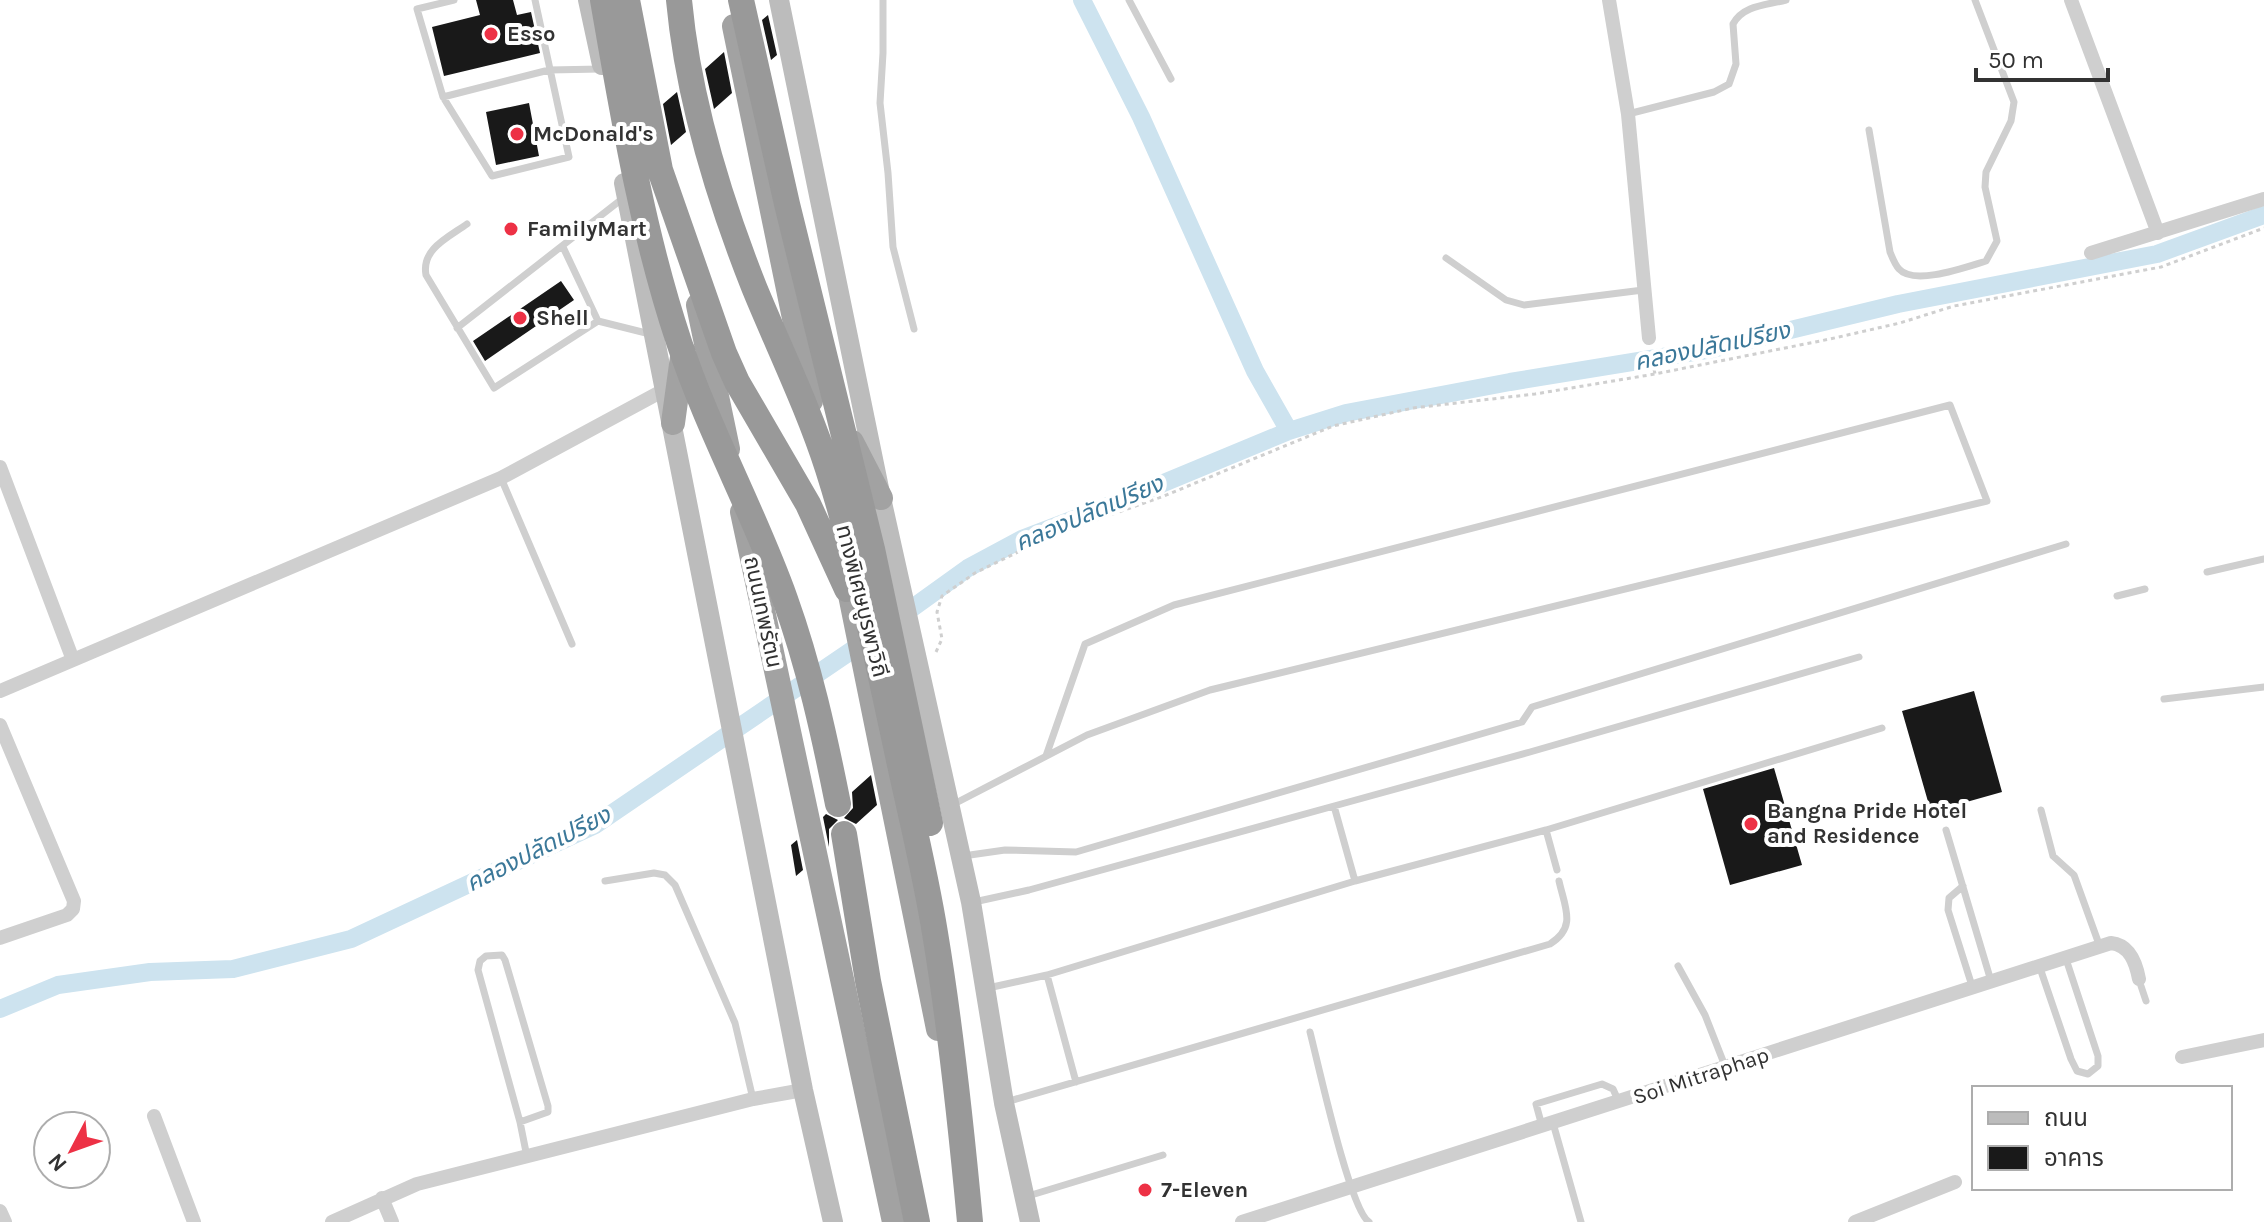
<svg xmlns="http://www.w3.org/2000/svg" width="2264" height="1222" font-family="Karla,'Noto Sans Thai',sans-serif">
	<rect width="100%" height="100%" fill="#fff"/>
	<g fill="none" stroke-linecap="round" stroke-linejoin="round">
		<path stroke="#cde3ef" stroke-width="18" d="M1082,0L1141,117L1255,371L1289,431
			M897,619L968,568L1022,539L1108,506L1289,431L1346,413L1510,382L1712,349L1898,304L2157,254L2264,215
			M0,1009L58,985L150,972L233,969L351,939L595,825L870,638"/>
	</g>
	<path fill="#191919" d="M476,0H513L517,15L531,12L540,53L444,76L432,27L480,15Z
		M768,15L777,55L771,60L762,20Z
		M724,52L732,93L714,109L705,69Z
		M677,92L686,132L671,145L663,104Z
		M529,103L539,156L496,165L486,112Z
		M561,281L574,300L485,361L473,341Z
		M1974,691L2002,792L1931,812L1902,711Z
		M1774,768L1802,865L1730,885L1703,789Z
		M871,775L877,805L856,824L844,818L853,808L852,792Z
		M826,814L838,820L829,829V847L823,817Z
		M797,840L803,870L796,876L791,845Z"/>
	<g fill="none" stroke-linecap="round" stroke-linejoin="round">
		<path stroke="#cfcfcf" stroke-width="3" stroke-dasharray="4 4" stroke-linecap="butt" d="M1651,354L1655,374
			M936,652L942,639L937,612L942,596L975,573L1051,536L1164,496L1333,426L1413,408L1535,394L1655,374L1830,339L1900,323L1954,306L2161,267L2264,228"/>
		<path stroke="#cfcfcf" stroke-width="7" d="M454,0L417,9L443,97L549,70L601,69
			M883,0V53L880,103L888,173L893,247L914,329
			M1129,0L1171,79
			M443,97L492,176L569,157L535,0
			M1628,114L1714,92L1729,84L1736,64L1733,24C1743,5 1767,5 1786,0
			M1869,130L1890,252C1892,257 1895,265 1899,269C1914,286 1966,267 1986,261L1997,241L1985,187L1986,172L2011,121L2014,102L1975,0
			M467,224C449,237 421,249 426,275L494,388L598,321L650,334
			M563,247L598,321
			M1446,258L1506,300L1524,305L1643,290
			M457,328L622,199
			M501,478L572,644
			M2207,572L2264,559
			M2117,596L2145,589
			M2164,699L2264,687
			M952,805L1087,735L1210,690L1987,501L1950,405L1174,605L1085,644L1046,756
			M1334,806L1530,752L1859,657
			M2041,810L2053,856L2074,875L2100,947
			M1546,830L1882,728
			M1946,830L1991,981
			M963,856L1005,850L1076,852L1522,722L1532,707L2066,544
			M605,881L654,873L665,875L675,885L735,1023L753,1099
			M1963,886L1949,898L1948,910L1973,989
			M974,902L1029,890L1334,806L1355,881L1546,830L1557,870
			M1678,966L1705,1015L1725,1066
			M2040,968L2071,1059L2077,1071L2088,1074L2098,1066V1056L2066,959
			M1047,975L1076,1082
			M2141,986L2146,1001
			M988,988L1047,975L1355,881
			M1310,1032C1318,1063 1350,1210 1369,1222
			M1006,1102L1550,944C1577,927 1565,908 1559,881
			M520,1122L548,1112V1106L505,960L502,955L486,956L480,961L478,970L520,1122L527,1157
			M1553,1123L1581,1222
			M1542,1126L1536,1104L1602,1084L1613,1089L1618,1100
			M1028,1196L1163,1155"/>
		<path stroke="#cfcfcf" stroke-width="14" d="M1609,0L1628,114L1649,338
			M2071,0L2158,233
			M2091,253L2264,199
			M0,467L73,660
			M0,691L501,478L666,389
			M0,725L74,901L73,909L67,915L0,938
			M2182,1057L2264,1040
			M154,1116L194,1222
			M382,1198L392,1222
			M0,1211L5,1222
			M332,1222L417,1184L753,1099L803,1090
			M1242,1222L2111,943C2130,945 2136,963 2139,979
			M1855,1222L1955,1182"/>
		<path stroke="#bcbcbc" stroke-width="20" d="M588,0L602,65
			M779,0L881,498L971,902L1004,1103L1030,1222
			M624,183L803,1090L833,1222"/>
		<path stroke="#a2a2a2" stroke-width="24" d="M734,26L811,401
			M698,305L728,449
			M673,423L683,350
			M852,442L881,498
			M742,512L894,1222
			M849,590L938,1029"/>
		<path stroke="#999" stroke-width="26" d="M844,834L868,981L917,1222"/>
		<path stroke="#999" stroke-width="26" d="M603,0C623,115 642,231 679,342C708,430 754,512 785,599C809,666 824,734 838,804
			M627,0L660,170L724,353L737,382L808,504L847,589
			M679,0C688,98 718,196 754,287C779,348 808,407 828,469C857,560 876,654 896,746C909,808 925,870 935,933C951,1029 961,1125 970,1222
			M741,0L787,204L872,549L930,823"/>
	</g>
	<g fill="#ed3145" stroke="#fff" stroke-width="3">
		<circle cx="491" cy="34" r="8"/>
		<circle cx="517" cy="134" r="8"/>
		<circle cx="511" cy="229" r="8"/>
		<circle cx="520" cy="318" r="8"/>
		<circle cx="1751" cy="824" r="8"/>
		<circle cx="1145" cy="1190" r="8"/>
	</g>
	<g text-anchor="middle" dominant-baseline="central" stroke-width="8" stroke-linejoin="round" paint-order="stroke">
		<g font-size="22" font-weight="bold" fill="#323232" stroke="#fff" text-anchor="start">
			<text x="507" y="34">Esso</text>
			<text x="533" y="134">McDonald's</text>
			<text x="527" y="229">FamilyMart</text>
			<text x="536" y="318">Shell</text>
			<text x="1767" y="811">Bangna Pride Hotel<tspan x="1767" dy="25">and Residence</tspan></text>
			<text x="1161" y="1190">7-Eleven</text>
		</g>
		<g font-size="22" fill="#323232" stroke="#fff">
			<text transform="translate(862 601) rotate(76)">ทางพิเศษบูรพาวิถี</text>
			<text transform="translate(763 612) rotate(78)">ถนนเทพรัตน</text>
			<text transform="translate(1701 1076) rotate(-18)">Soi Mitraphap</text>
		</g>
		<g font-size="24" font-style="italic" fill="#3b7899" stroke="#fff">
			<text transform="translate(1712 346) rotate(-12)">คลองปลัดเปรียง</text>
			<text transform="translate(1089 513) rotate(-23)">คลองปลัดเปรียง</text>
			<text transform="translate(538 849) rotate(-27)">คลองปลัดเปรียง</text>
		</g>
	</g>
	<rect x="1972" y="1086" width="260" height="104" fill="#ffffff" stroke="#adadad" stroke-width="2"/>
	<rect x="1988" y="1112" width="40" height="12" fill="#bcbcbc" stroke="#adadad" stroke-width="2"/>
	<text x="2044" y="1126" font-size="24" fill="#323232">ถนน</text>
	<rect x="1988" y="1146" width="40" height="24" fill="#191919" stroke="#adadad" stroke-width="2"/>
	<text x="2044" y="1166" font-size="24" fill="#323232">อาคาร</text>
	<g transform="translate(72 1150) rotate(229)"><circle r="38" fill="#ffffff" stroke="#adadad" stroke-width="2"/>
	<path d="M0-6L14 30L0 20L-14 30Z" fill="#ed3145"/>
	<text y="-12" font-size="22" font-weight="bold" text-anchor="middle" fill="#323232">N</text>
	</g>
	<path d="M1976 68v12h132v-12" fill="none" stroke="#323232" stroke-width="4"/>
	<text x="1988" y="68" font-size="24" fill="#323232" stroke="#ffffff" stroke-width="6" paint-order="stroke">50 m</text>
</svg>
